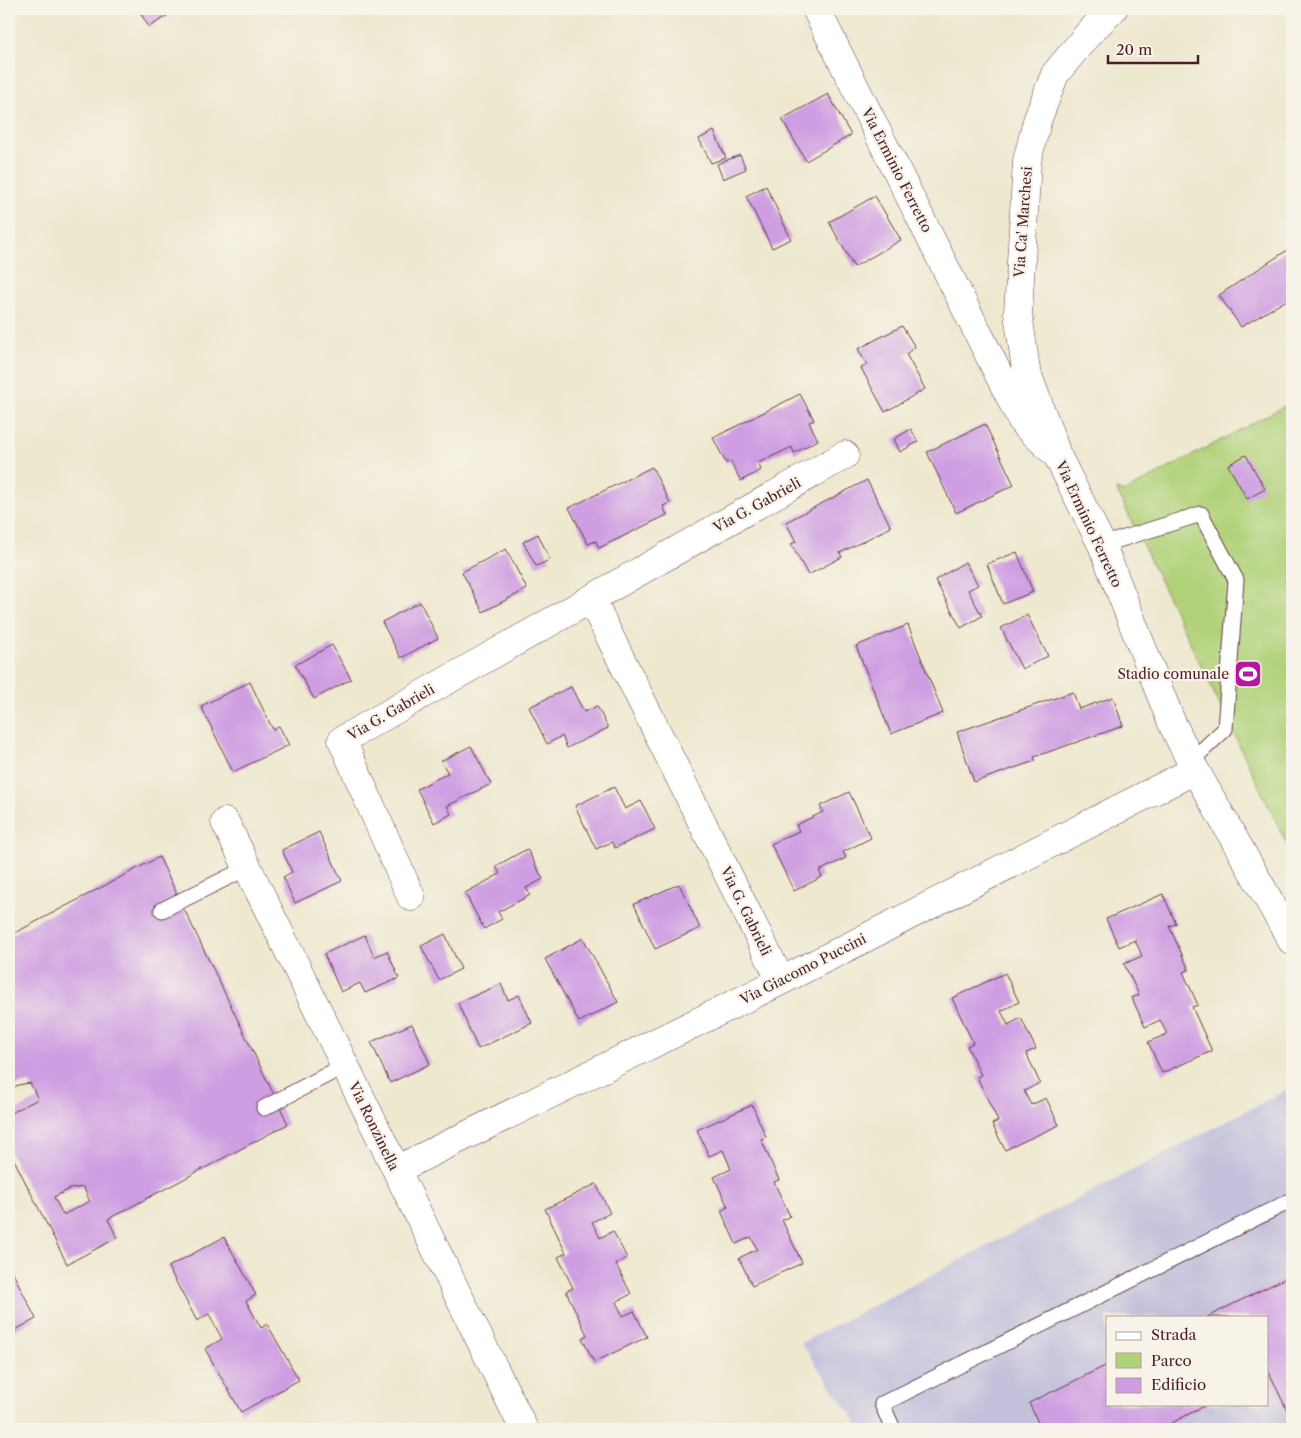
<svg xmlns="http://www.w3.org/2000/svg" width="1301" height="1438" font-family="'Libre Caslon Text',serif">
	<rect width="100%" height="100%" fill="#f7f3e8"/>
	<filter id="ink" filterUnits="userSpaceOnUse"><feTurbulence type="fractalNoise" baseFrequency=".02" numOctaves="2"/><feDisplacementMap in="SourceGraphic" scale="10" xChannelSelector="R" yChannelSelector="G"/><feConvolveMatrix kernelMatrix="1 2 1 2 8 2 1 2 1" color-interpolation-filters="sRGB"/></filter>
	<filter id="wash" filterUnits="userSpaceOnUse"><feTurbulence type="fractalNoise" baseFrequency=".0096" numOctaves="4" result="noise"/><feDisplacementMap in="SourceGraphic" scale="20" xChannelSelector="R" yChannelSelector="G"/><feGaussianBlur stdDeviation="1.12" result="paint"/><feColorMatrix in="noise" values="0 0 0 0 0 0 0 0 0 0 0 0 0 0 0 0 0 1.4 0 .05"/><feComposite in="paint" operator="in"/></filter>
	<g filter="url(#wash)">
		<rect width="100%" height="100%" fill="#eee8cf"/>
		<path fill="#c3c1db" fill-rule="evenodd" d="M1292,1087V1429H861L801,1343ZM1107,1317H1267V1404H1107Z"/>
		<path fill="#b1d279" stroke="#7e7852" d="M1292,402V855L1116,489L1124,492Z"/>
		<g id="blocks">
			<path fill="#ce9de2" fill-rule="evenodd" d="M138,9H162L167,16L149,27Z
				M828,94L851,135L806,161L782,119Z
				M714,131L726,158L711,163L699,139Z
				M740,155L746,169L723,179L717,164Z
				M766,186L791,239L772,248L746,196Z
				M875,196L901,240L854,267L829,222Z
				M1292,247V297L1241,327L1219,295Z
				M902,326L915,347L906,354L925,389L885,412L861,368L867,365L858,349Z
				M800,394L814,420L809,422L818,440L794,453L792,447L758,463L761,470L741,481L730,461L726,463L713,438Z
				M985,424L1014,485L956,513L927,452Z
				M911,429L918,442L900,452L894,439Z
				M1246,455L1265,489L1247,499L1228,465Z
				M652,467L670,503L663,506L667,515L599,548L596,541L588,544L569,508Z
				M867,480L891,527L840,553L842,557L808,575L791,544L796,542L786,522Z
				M538,534L550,560L536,566L523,542Z
				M506,549L527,589L483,612L462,572Z
				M1017,552L1033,592L1003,604L987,564Z
				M965,562L978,585L968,590L982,616L961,628L935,580Z
				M420,602L438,638L401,658L382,622Z
				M1027,615L1048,656L1022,669L1001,628Z
				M908,625L943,713L891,734L856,646Z
				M332,645L351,679L314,699L295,665Z
				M250,682L273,730L279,726L289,745L233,772L201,706Z
				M571,687L584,712L597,706L608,728L567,748L562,736L547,744L529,707Z
				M1073,692L1079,709L1113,697L1123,726L1034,757L1035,761L974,782L957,732Z
				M471,746L491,784L447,806L451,814L434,823L417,789L448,773L441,761Z
				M614,787L625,809L641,801L655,829L615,848L612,842L596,849L575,806Z
				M849,792L871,838L843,852L846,858L819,871L822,877L794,891L771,844L799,831L796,825L823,812L820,806Z
				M319,832L342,881L295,903L283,877L292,872L282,850Z
				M527,849L543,879L526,888L530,895L498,912L502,919L484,929L465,893L500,874L496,866Z
				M159,857L288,1124L108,1219L117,1238L67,1264L9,1150V1109L11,1113L38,1099L30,1083L18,1085L9,1090V936ZM83,1187L90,1201L63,1215L54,1197L70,1189Z
				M679,884L700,928L655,949L634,904Z
				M1163,894L1176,924L1169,926L1189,970L1183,972L1198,1005L1192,1007L1212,1051L1162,1073L1148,1042L1167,1034L1160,1020L1145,1027L1132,998L1139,995L1124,964L1142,956L1135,940L1119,947L1106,919Z
				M445,934L461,969L439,980L421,946Z
				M365,935L374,957L387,951L399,978L365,993L360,983L341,992L324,954Z
				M583,938L618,1002L579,1022L545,959Z
				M1005,973L1019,1002L1001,1011L1008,1025L1021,1018L1036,1049L1026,1053L1040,1083L1024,1091L1031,1105L1046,1098L1059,1125L1005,1150L992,1124L998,1121L977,1077L981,1075L967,1046L973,1043L952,998Z
				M501,984L508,1000L519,995L532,1023L478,1049L458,1003Z
				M412,1024L430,1064L390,1083L371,1042Z
				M752,1105L766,1137L761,1139L779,1180L774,1182L790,1216L782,1220L802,1263L752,1286L739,1258L757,1249L751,1237L736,1244L721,1211L728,1207L714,1177L731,1169L723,1150L709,1156L697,1130Z
				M596,1184L610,1213L592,1222L600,1238L613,1231L627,1258L616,1264L631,1294L616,1302L623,1316L634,1311L647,1337L594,1362L582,1338L587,1335L566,1291L573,1288L558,1257L566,1253L545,1209Z
				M224,1237L256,1295L246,1301L261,1328L267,1324L299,1380L241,1412L205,1349L222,1339L209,1314L197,1321L168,1267Z
				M9,1265L36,1319L9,1333Z
				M1292,1275V1421L1269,1372L1267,1373V1317H1207Z
				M1107,1365V1404H1208L1160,1429H1041L1029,1403Z"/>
		</g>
	</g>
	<g filter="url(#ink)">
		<use href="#blocks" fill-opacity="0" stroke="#633d44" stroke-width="1"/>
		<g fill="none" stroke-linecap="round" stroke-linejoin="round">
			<g stroke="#633d44" stroke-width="17">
				<path id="lane" d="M1102,545L1201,514L1236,580L1225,729L1191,761
					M162,910L247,868
					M264,1108L344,1066
					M893,1429L882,1404L1292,1200"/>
			</g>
			<g stroke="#633d44" stroke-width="29">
				<path id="street" d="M816,9L1023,423L1057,455L1102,545L1171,721L1195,770L1292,941
					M1055,449L1026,370L1018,313L1027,161L1037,121L1055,74L1089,33L1113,9
					M591,599L781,981
					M225,822L524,1429
					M411,897L342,740L845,455
					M410,1163L781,981L1195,770"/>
			</g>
			<use href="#lane" stroke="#fff" stroke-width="15"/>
			<use href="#street" stroke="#fff" stroke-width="28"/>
		</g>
	</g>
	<defs>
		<g id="stadium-square" transform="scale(1.4375)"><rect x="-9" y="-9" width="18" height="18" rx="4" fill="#b5179e" stroke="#f7f3e8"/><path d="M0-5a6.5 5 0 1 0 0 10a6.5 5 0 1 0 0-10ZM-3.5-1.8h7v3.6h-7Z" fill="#fff"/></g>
	</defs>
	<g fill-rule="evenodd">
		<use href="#stadium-square" x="1248" y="674"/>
	</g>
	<g text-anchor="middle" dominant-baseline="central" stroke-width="4.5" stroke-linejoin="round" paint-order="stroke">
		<g font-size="14" fill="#4a1f2b" stroke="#f7f3e8">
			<text transform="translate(897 170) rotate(63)">Via Erminio Ferretto</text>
			<text transform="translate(1023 222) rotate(-86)">Via Ca' Marchesi</text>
			<text transform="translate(757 505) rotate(-29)">Via G. Gabrieli</text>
			<text transform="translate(1089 524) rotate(65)">Via Erminio Ferretto</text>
			<text transform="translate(391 712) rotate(-30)">Via G. Gabrieli</text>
			<text transform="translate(746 911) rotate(64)">Via G. Gabrieli</text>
			<text transform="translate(803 969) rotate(-27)">Via Giacomo Puccini</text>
			<text transform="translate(374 1126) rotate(64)">Via Ronzinella</text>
		</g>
		<g font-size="14" fill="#4a1f2b" stroke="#f7f3e8" text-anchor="end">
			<text x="1229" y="674">Stadio comunale</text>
		</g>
	</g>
	<rect width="1301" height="1438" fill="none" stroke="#f7f3e8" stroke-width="30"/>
	<rect x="1106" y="1316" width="162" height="90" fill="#f7f3e8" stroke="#b29e9c"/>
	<rect x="1116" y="1332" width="25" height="8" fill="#ffffff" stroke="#b29e9c"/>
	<text x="1151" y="1340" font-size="15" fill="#4a1f2b">Strada</text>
	<rect x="1116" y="1353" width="25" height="15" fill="#b1d279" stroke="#b29e9c"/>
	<text x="1151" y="1366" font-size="15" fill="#4a1f2b">Parco</text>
	<rect x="1116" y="1378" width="25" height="15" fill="#ce9de2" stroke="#b29e9c"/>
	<text x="1151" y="1390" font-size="15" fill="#4a1f2b">Edificio</text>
	<path d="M1108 55v8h90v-8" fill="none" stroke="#4a1f2b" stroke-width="2.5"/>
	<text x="1116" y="55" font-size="15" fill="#4a1f2b" stroke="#f7f3e8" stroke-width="4" paint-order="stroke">20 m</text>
</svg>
